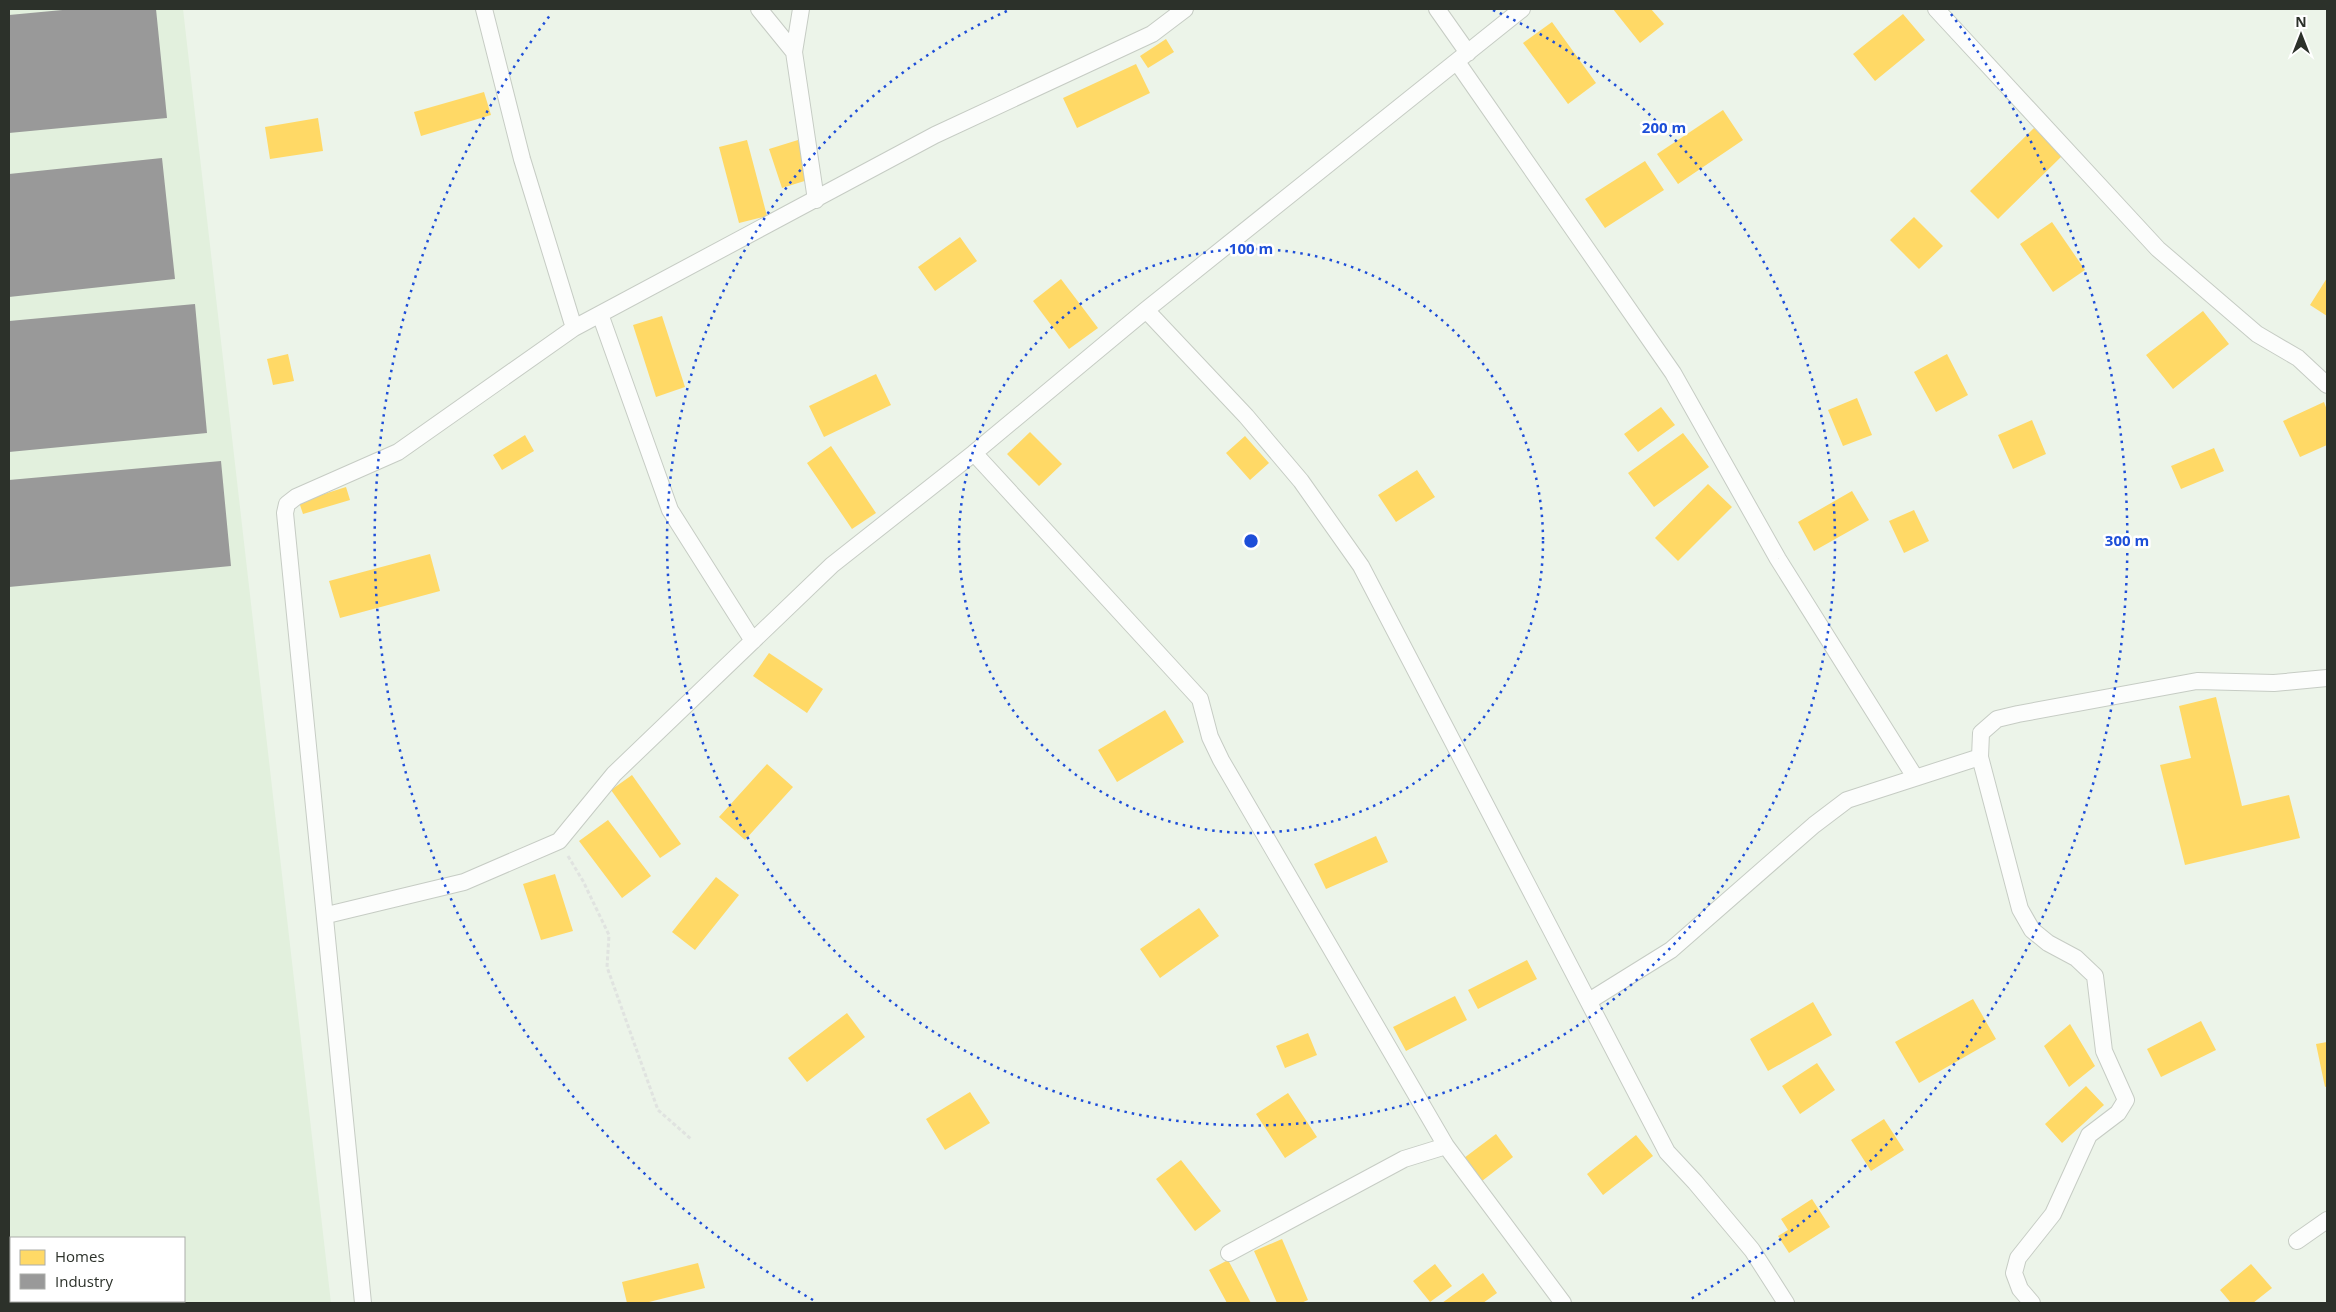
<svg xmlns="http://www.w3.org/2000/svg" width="2336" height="1312" font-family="'Open Sans',sans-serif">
	<rect width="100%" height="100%" fill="#ecf4e9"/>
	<path fill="#e2f0dd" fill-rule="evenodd" d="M9,9H183L331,1303H9ZM11,1238H184V1301H11Z"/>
	<path fill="#ffd966" d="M1613,9H1651L1664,24L1640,43Z
		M1903,14L1925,40L1875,81L1853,54Z
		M1552,22L1596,83L1568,104L1523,43Z
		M1166,39L1174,52L1148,68L1140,56Z
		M1136,64L1150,93L1077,128L1063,98Z
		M484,92L491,115L421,136L414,112Z
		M1723,110L1743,140L1678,184L1657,154Z
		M318,118L323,151L270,159L265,127Z
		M2034,128L2062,156L1998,219L1970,191Z
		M747,140L767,216L739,223L719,147Z
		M798,140L811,179L782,188L769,149Z
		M1645,161L1664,190L1605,228L1585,199Z
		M1914,217L1943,246L1919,269L1890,240Z
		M2052,222L2085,270L2053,292L2020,244Z
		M960,237L977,261L935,291L918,267Z
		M2327,278V316L2310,305Z
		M1061,279L1098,328L1069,349L1033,301Z
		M2203,311L2229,344L2173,389L2146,355Z
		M662,316L685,387L656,397L633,325Z
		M288,354L294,381L273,385L267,359Z
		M1947,354L1968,395L1936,412L1914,372Z
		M876,374L891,405L824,437L809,406Z
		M1857,398L1872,435L1843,446L1828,410Z
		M2324,402L2327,410V445L2300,457L2283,421Z
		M1661,407L1675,425L1638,452L1624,434Z
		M2032,420L2046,454L2013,469L1998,435Z
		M1030,432L1062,464L1039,486L1007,454Z
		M1683,433L1709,467L1654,507L1628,473Z
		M525,435L534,451L502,470L493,455Z
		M1245,436L1269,463L1250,480L1226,453Z
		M831,446L876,513L852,529L807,463Z
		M2214,448L2224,471L2181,489L2171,466Z
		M1417,470L1435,497L1396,522L1378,495Z
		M1708,484L1732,507L1678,561L1655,538Z
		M346,487L350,500L303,514L299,502Z
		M1852,491L1869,520L1814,551L1798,522Z
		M1914,510L1929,541L1904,553L1889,521Z
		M430,554L440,591L340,618L329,581Z
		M769,653L823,689L807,713L753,676Z
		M2216,697L2242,806L2289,795L2300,838L2185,865L2160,765L2191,758L2179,706Z
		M1165,710L1184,742L1117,782L1098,750Z
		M767,764L793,787L745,840L719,817Z
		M632,775L681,844L660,858L611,790Z
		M608,820L651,876L622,898L579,841Z
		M1376,836L1388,862L1326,889L1314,864Z
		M555,874L573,931L541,940L523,884Z
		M716,877L739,895L695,950L672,932Z
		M1199,908L1219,936L1160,978L1140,949Z
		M1527,960L1537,979L1478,1009L1468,990Z
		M1455,996L1467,1020L1406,1051L1393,1027Z
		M1973,999L1996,1039L1919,1083L1895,1042Z
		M1813,1002L1832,1035L1768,1071L1750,1039Z
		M847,1013L865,1037L807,1082L788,1058Z
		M2201,1021L2216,1050L2161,1077L2147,1049Z
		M2070,1024L2095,1066L2069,1087L2044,1046Z
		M1308,1033L1317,1055L1285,1068L1276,1046Z
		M2327,1042V1086L2325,1087L2316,1044Z
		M1817,1063L1835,1090L1800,1114L1782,1086Z
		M2086,1086L2104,1105L2062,1143L2045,1124Z
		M970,1092L990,1123L945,1150L926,1119Z
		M1288,1093L1317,1137L1285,1158L1256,1114Z
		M1884,1119L1904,1150L1871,1171L1851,1140Z
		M1496,1134L1513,1157L1482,1181L1464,1158Z
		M1636,1135L1653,1156L1603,1195L1587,1174Z
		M1181,1160L1221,1211L1195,1231L1156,1179Z
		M1812,1199L1830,1227L1789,1253L1778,1236L1788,1230L1781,1219Z
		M1282,1239L1308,1300L1301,1303H1277L1254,1251Z
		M1228,1260L1251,1303H1227L1209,1270Z
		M698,1263L705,1288L645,1303H627L622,1282Z
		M1435,1264L1452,1286L1430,1302L1413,1281Z
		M2251,1264L2272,1288L2253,1303H2231L2220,1290Z
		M1483,1273L1497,1293L1483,1303H1442Z"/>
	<path fill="#999" d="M73,9H156L167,118L9,133V15Z
		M162,158L175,279L9,297V174Z
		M195,304L207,433L9,452V321Z
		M221,461L231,566L9,587V480Z"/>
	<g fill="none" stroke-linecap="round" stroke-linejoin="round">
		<g stroke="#c6ccc4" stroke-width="18">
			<path id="minor" d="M484,9L522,159L574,328
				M759,9L794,52
				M801,9L794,52L816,200
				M1437,9L1468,53
				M1936,9L2158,249L2257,334L2298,358L2327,385
				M1457,62L1673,373L1778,559L1915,777
				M1146,310L1246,416L1301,481L1361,566L1667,1152L1695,1182L1752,1250L1786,1303
				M600,314L670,510L753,641
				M974,453L1200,699L1210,737L1221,760L1446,1146L1563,1303
				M327,915L464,882L559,841L614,774L832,565L974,453L1146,310L1522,9
				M1589,1001L1671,950L1814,825L1847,800L1980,757
				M2297,1241L2327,1220
				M1229,1253L1404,1159L1446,1146
				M363,1303L285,513L287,504L296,497L398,452L574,328L935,135L1152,34L1185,9
				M2032,1303L2020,1289L2014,1273L2018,1258L2053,1214L2089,1135L2118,1113L2126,1100L2104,1051L2095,976L2076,958L2048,943L2032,930L2020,909L1980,757L1981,733L1997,719L2018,714L2197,681L2274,683L2327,678"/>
		</g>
		<path stroke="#e0e3e0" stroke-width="3" stroke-dasharray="4 2.5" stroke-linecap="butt" d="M568,856L583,881L609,935L607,967L658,1110L691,1139"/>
		<use href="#minor" stroke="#fcfdfc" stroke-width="16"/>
	</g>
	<g fill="none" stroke="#1d4ed8" stroke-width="2.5" stroke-dasharray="2.5 5">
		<circle cx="1251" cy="541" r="292"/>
		<path d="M1493 10A584 584 0 1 1 1009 10"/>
		<path d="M813 1300A876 876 0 0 1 551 14M1951 14A876 876 0 0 1 1689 1300"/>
	</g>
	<circle cx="1251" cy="541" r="8" fill="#1d4ed8" stroke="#fff" stroke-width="2.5"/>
	<g font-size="15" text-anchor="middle" font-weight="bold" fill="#1d4ed8" stroke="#fff" stroke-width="5" stroke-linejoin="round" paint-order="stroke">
		<text x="1664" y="133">200 m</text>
		<text x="1251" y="254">100 m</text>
		<text x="2127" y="546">300 m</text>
	</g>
	<rect width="2336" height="1312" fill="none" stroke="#2c312a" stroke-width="20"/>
	<rect x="10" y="1237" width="175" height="65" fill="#ffffff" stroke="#abadaa"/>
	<rect x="20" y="1250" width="25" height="15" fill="#ffd966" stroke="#abadaa"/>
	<text x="55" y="1262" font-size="15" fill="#2c312a">Homes</text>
	<rect x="20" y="1274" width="25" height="15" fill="#999999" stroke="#abadaa"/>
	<text x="55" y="1287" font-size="15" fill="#2c312a">Industry</text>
	<g transform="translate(2301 35)" stroke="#ffffff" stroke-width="4" paint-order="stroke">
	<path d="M0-4L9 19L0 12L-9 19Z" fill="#2c312a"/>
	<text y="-8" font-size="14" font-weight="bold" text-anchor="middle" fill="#2c312a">N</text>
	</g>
</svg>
